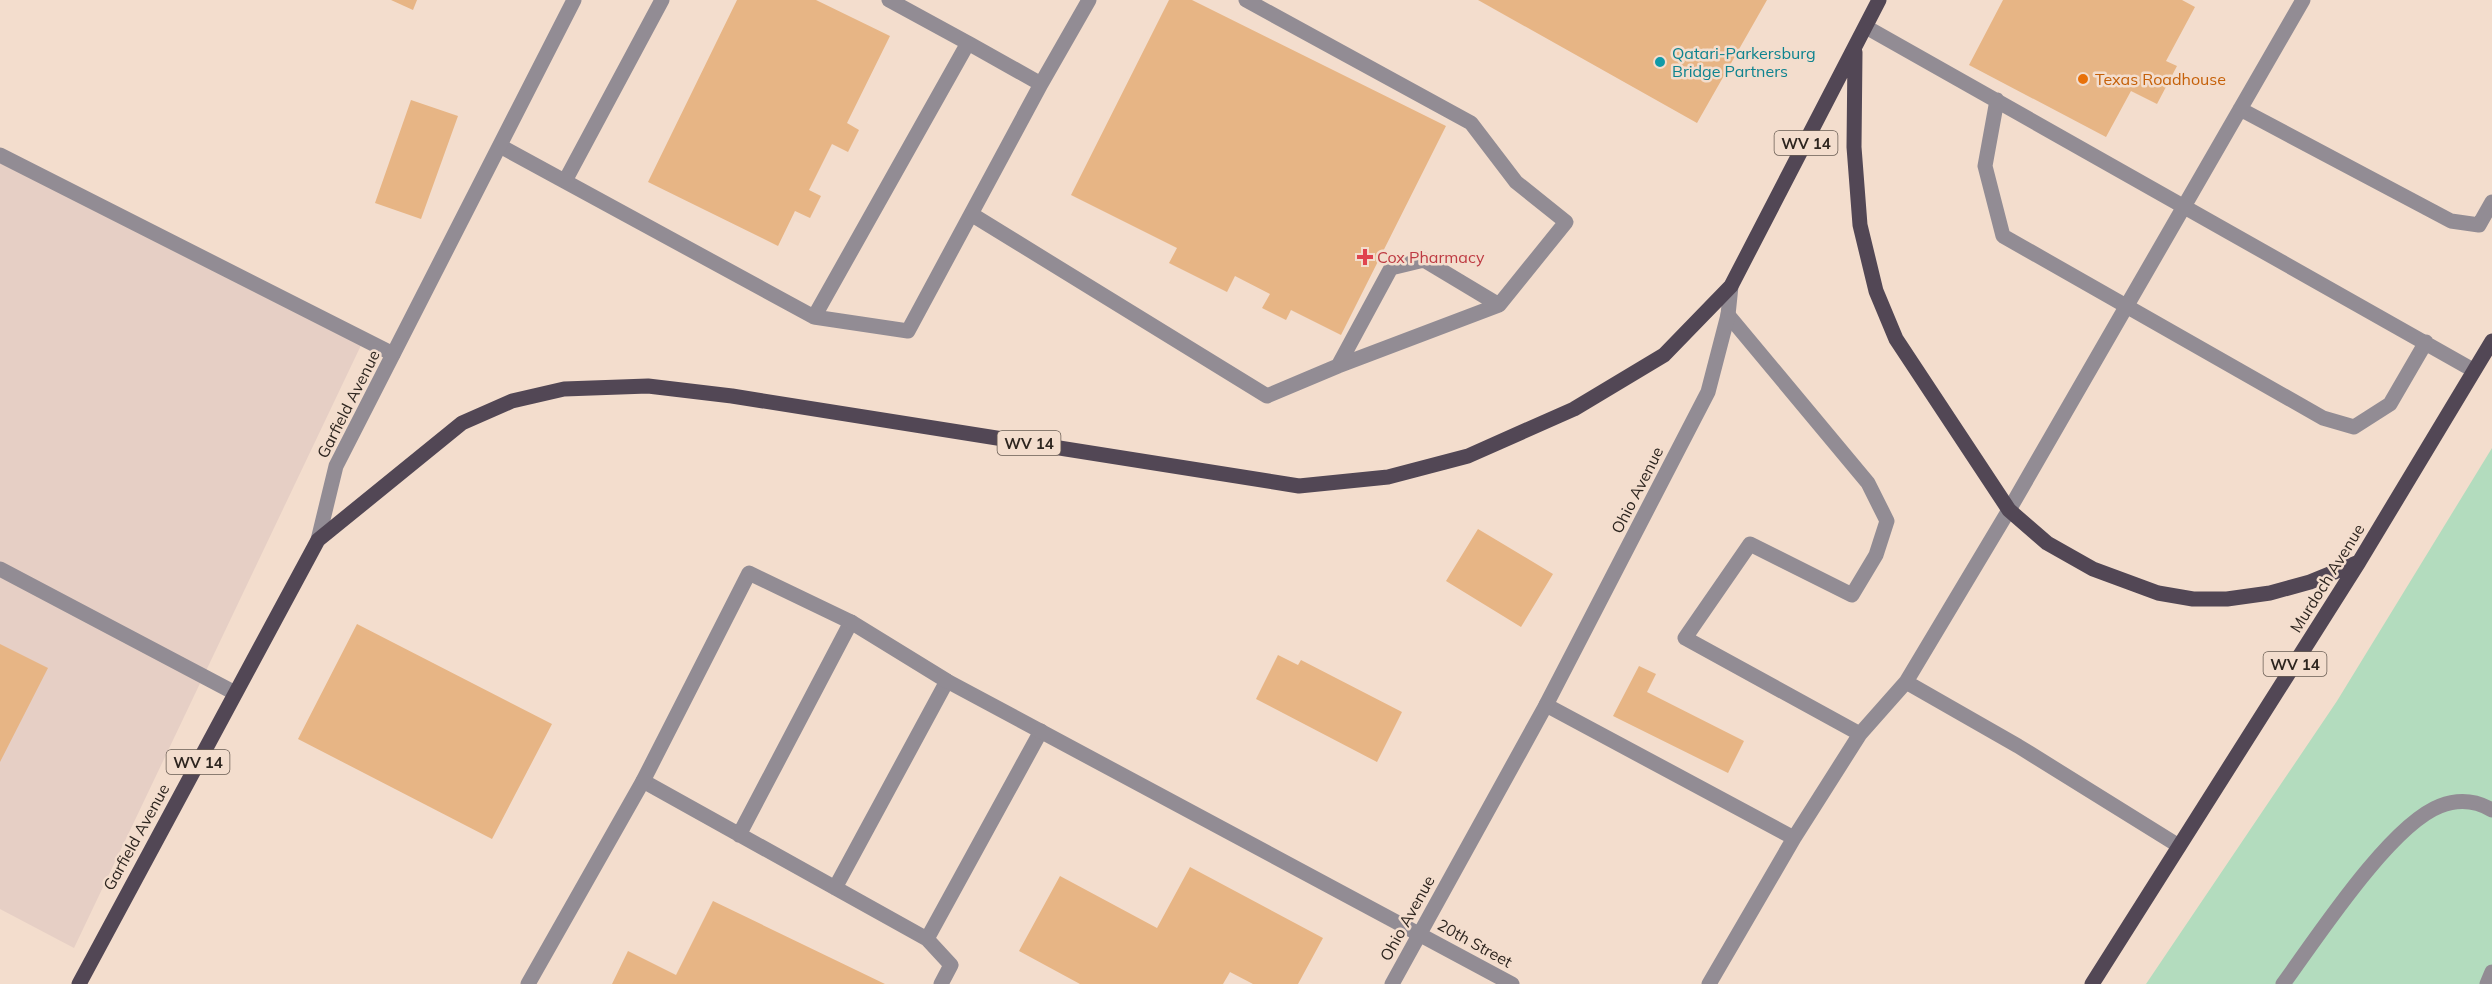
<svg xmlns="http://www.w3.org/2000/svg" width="2492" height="984" font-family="Mulish,sans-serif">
	<rect width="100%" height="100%" fill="#f3ddcd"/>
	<path fill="#e6cfc5" d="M0,155L364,339L74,948L0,909Z"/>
	<path fill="#b3dcbe" d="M2492,448V984H2146L2337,701Z"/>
	<path fill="#e7b585" d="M391,0H417L413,10Z
		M737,0H816L890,36L847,123L859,130L848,152L832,144L809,190L821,196L810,218L795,211L778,246L648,182Z
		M1169,0H1192L1446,126L1341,335L1291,310L1286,320L1262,308L1270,294L1235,276L1227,292L1169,263L1177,248L1071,195Z
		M1478,0H1767L1697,123Z
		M2003,0H2182L2195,7L2166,61L2177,66L2157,104L2131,91L2106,137L1969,65Z
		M411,100L458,116L421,219L375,203Z
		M1478,529L1553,574L1521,627L1446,581Z
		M357,624L552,724L492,839L298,739Z
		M0,644L48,668L0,762Z
		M1278,655L1298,665L1301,660L1402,712L1377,762L1256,699Z
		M1639,666L1656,674L1647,692L1744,741L1728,773L1613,716Z
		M1190,867L1323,938L1298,984H1253L1230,972L1223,984H1080L1019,951L1060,876L1157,928Z
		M713,901L885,984H612L628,951L676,975Z"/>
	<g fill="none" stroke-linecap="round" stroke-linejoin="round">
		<path stroke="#928c94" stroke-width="15" d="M1866,27L2473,370
			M968,43L1041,84
			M1997,100L1985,166L2003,236L2323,418L2354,427L2390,404L2426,342
			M2240,109L2451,221L2479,225L2492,202
			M500,146L814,317L968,43L889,0
			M0,155L393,354
			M565,181L662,0
			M971,214L1267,396L1338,366L1499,305L1566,222L1516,182L1471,123L1246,0
			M1728,315L1868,483L1887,521L1876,555L1852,595L1750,544L1685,638L1860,734
			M814,317L908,331L1041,84L1089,0
			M1338,366L1391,268L1424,260L1499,305
			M0,569L235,693
			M1906,682L2009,510L2303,0
			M1546,705L1794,838
			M643,781L927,939L951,965L941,984
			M739,835L851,622
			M835,888L947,681
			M927,939L1041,731
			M1709,984L1794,838L1860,734L1906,682L2018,746L2179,846
			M2283,984C2316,939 2390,825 2440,806C2458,799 2475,800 2492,810
			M2487,984L2492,972"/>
		<path stroke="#928c94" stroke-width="15" d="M318,540L336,466L574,0
			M528,984L643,781L749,573L851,622L947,681L1512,984
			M1392,984L1546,705L1708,392L1728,315L1731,286"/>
		<path stroke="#524755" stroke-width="15" d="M1855,52L1854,147L1860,225L1876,291L1896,339L2009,510L2047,543L2093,569L2158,593L2193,599H2227L2270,593L2310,582L2359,562
			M79,984L318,540L462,423L512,401L564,389L648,386L732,396L1299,486L1388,477L1468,456L1574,409L1664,355L1731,286L1879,0
			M2092,984L2359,562L2492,341"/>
	</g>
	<circle fill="#0f9aa8" stroke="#f3ddcd" stroke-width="2" cx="1660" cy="62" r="6"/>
	<circle fill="#e8710a" stroke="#f3ddcd" stroke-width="2" cx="2083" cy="79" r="6"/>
	<path fill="#e0444e" stroke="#f3ddcd" stroke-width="2" d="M1362 248h6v6h6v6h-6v6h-6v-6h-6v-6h6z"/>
	<g text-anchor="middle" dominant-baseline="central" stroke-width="5" stroke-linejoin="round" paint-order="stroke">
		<g fill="#f3ddcd" stroke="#685c53" stroke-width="1.5">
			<rect x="1774.5" y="131" width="63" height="24" rx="4.5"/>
			<rect x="997.5" y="431" width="63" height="24" rx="4.5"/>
			<rect x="2263.5" y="652" width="63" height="24" rx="4.5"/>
			<rect x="166.5" y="750" width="63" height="24" rx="4.5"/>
		</g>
		<g font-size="15" font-weight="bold" fill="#2d251f">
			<text x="1806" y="143">WV 14</text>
			<text x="1029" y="443">WV 14</text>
			<text x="2295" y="664">WV 14</text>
			<text x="198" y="762">WV 14</text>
		</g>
		<g font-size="16" fill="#0d838f" stroke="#f3ddcd" text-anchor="start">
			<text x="1672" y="53">Qatari-Parkersburg<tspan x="1672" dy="18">Bridge Partners</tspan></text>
		</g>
		<g font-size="16" fill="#c56008" stroke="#f3ddcd" text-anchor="start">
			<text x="2095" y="79">Texas Roadhouse</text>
		</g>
		<g font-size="16" fill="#be3a42" stroke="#f3ddcd" text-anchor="start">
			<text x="1377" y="257">Cox Pharmacy</text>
		</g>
		<g font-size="16" fill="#2d251f" stroke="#f3ddcd">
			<text transform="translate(348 404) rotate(-63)">Garfield Avenue</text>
			<text transform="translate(1637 490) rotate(-63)">Ohio Avenue</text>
			<text transform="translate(2327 578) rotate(-58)">Murdoch Avenue</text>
			<text transform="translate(136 837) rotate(-61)">Garfield Avenue</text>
			<text transform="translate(1407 918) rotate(-61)">Ohio Avenue</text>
			<text transform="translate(1475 943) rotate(29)">20th Street</text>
		</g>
	</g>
</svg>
